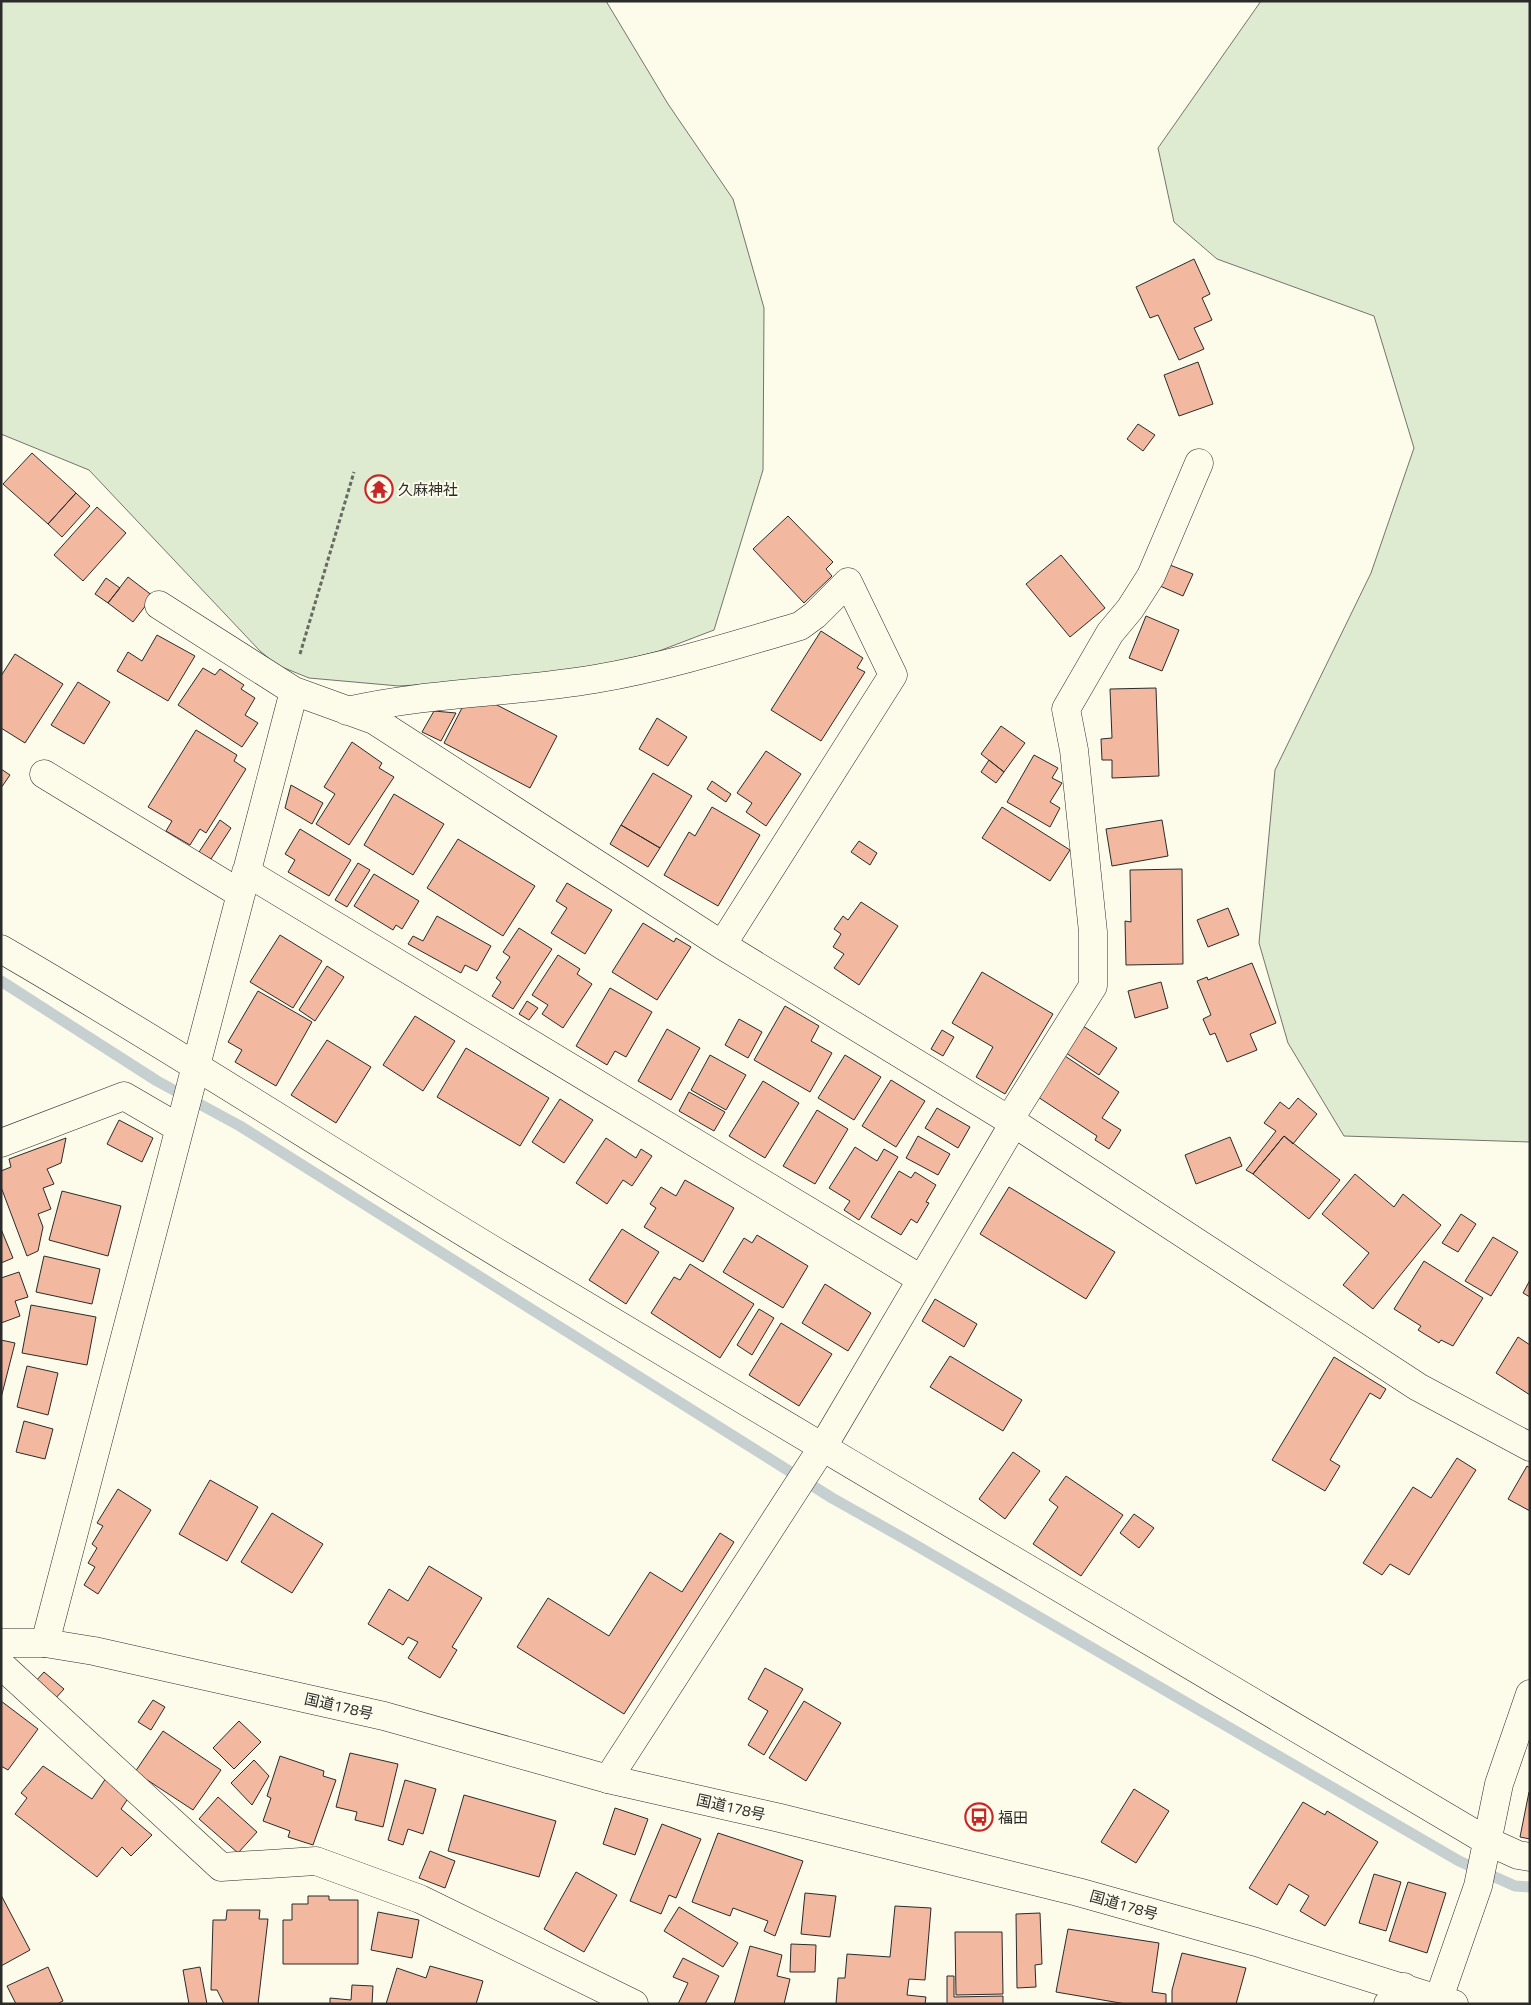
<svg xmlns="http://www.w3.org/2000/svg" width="1531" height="2005" font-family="'Titillium Web','Noto Sans JP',sans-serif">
	<rect width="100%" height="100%" fill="#fdfbea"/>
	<path fill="#deebd1" stroke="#74746e" d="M1,1H606L668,104L733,199L764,308L763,470L714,630L659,651L563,676L399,686L309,678L277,665L260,651L89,470L1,434Z
		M1261,1H1530V1142L1344,1136L1288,1043L1259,943L1275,770L1371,573L1414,448L1374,316L1217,259L1174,222L1158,148Z"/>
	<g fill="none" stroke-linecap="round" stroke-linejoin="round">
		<path stroke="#c7d0d0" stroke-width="11" d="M1,981L157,1081L240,1126L832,1498L905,1539L1459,1861L1515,1886L1530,1887"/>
	</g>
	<path fill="#f2b8a0" stroke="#2b2b2b" d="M1194,259L1210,294L1202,298L1212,320L1194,328L1204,349L1179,360L1158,315L1150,318L1136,287Z
		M1198,362L1213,404L1179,416L1164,375Z
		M1138,424L1155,435L1143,451L1127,439Z
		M32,453L76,493L48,524L3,484Z
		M76,493L90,506L62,537L48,524Z
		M97,507L126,533L83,581L54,555Z
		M788,516L833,562L826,569L832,576L804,603L753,549Z
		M1061,555L1105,608L1070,637L1026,584Z
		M1170,565L1193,574L1183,596L1160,586Z
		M128,577L153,596L133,622L108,603Z
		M106,578L120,588L108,603L95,594Z
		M1146,616L1179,630L1162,671L1129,658Z
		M821,631L863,658L857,668L865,672L821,741L771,710Z
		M157,635L195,656L168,701L117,671L128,652L142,661Z
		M15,654L63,684L25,743L1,728V676Z
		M203,668L215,675L220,669L244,685L241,689L255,698L245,715L258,723L242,747L178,705Z
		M78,682L110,702L84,744L51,725Z
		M1156,688L1159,776L1112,778V760H1102L1101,739L1112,738L1110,689Z
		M464,704H495L557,736L530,788L444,743Z
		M434,711L456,713L441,741L422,732Z
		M657,718L687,737L668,766L639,749Z
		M1001,726L1025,743L1004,772L981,754Z
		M196,730L237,755L234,761L246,769L206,833L200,829L190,845L166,831L172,821L148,807Z
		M352,742L382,763L379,768L394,777L349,845L316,824L335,794L324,787Z
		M766,751L801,774L766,826L746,812L752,803L737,793Z
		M1034,755L1058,768L1052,778L1062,783L1050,802L1060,808L1050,827L1007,802Z
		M989,760L1004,772L996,783L981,772Z
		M1,769L10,775L1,788Z
		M653,773L692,796L660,848L621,825Z
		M712,781L731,794L726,802L707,789Z
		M291,785L323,803L312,824L285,808Z
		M394,794L444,824L413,875L364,845Z
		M712,807L760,835L718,906L664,875L689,832L695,836Z
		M1002,807L1070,850L1050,881L982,838Z
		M220,820L231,828L211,859L199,852Z
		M1162,820L1168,856L1112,866L1106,829Z
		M621,825L660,848L648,867L610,844Z
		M300,829L351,860L329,896L288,872L295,860L285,854Z
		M458,839L535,886L503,936L427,888Z
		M859,841L877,853L870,865L851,852Z
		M358,863L370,870L347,907L335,900Z
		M1182,869L1183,964L1126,965L1125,921L1131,922L1130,870Z
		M374,874L419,901L402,929L396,925L393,930L354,906Z
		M567,883L612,910L585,954L551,933L567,908L556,901Z
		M861,902L898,926L859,985L834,968L844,954L833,947L841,934L834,929L843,916L848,920Z
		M1228,908L1239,935L1208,947L1197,920Z
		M437,916L491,946L477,971L465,965L461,973L408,944L413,936L423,941Z
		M643,923L674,942L676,938L691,947L657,1000L612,972Z
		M519,928L552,949L513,1009L492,996L501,982L496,978L510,957L503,952Z
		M280,935L322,961L293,1008L250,982Z
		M558,955L580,969L577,974L592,984L563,1028L542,1014L548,1005L532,995Z
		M1252,963L1276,1023L1250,1034L1257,1050L1227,1062L1215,1033L1210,1035L1203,1019L1211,1015L1197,981L1207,977L1208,980Z
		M327,966L344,977L315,1021L299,1010Z
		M982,972L1053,1014L1005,1094L976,1077L993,1047L952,1023Z
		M1161,982L1168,1008L1135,1018L1128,991Z
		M610,988L652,1012L626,1057L615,1051L607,1065L576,1046Z
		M258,991L312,1022L276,1086L235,1062L242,1050L228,1042Z
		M527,1001L538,1008L529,1020L519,1014Z
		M785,1006L819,1026L811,1041L832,1053L810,1092L754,1060Z
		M415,1016L455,1041L423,1091L383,1065Z
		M739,1019L762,1032L748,1058L725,1045Z
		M1083,1026L1117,1048L1099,1075L1066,1053Z
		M667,1029L700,1048L671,1100L638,1081Z
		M942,1030L954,1037L943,1056L931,1049Z
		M327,1040L371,1067L336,1123L291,1095Z
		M466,1048L549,1098L520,1146L437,1097Z
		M710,1055L746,1075L726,1110L691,1090Z
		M845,1055L881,1077L854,1120L818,1098Z
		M1065,1056L1119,1092L1102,1118L1121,1130L1109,1149L1095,1140L1097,1136L1038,1097Z
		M891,1080L925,1101L896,1147L862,1126Z
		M763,1081L799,1103L765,1158L729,1136Z
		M689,1092L725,1112L714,1131L679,1111Z
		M1298,1098L1317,1114L1293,1144L1284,1136L1253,1174L1246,1170L1276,1131L1264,1123L1280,1102L1289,1109Z
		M560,1099L593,1120L564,1163L532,1142Z
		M937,1108L970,1127L958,1148L925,1128Z
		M817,1110L848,1129L815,1184L783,1166Z
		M119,1120L153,1138L142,1162L107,1144Z
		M918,1136L950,1154L938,1175L906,1158Z
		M1284,1136L1340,1180L1309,1219L1253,1174Z
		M1230,1137L1242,1166L1196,1184L1185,1155Z
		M66,1138L61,1163L47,1169L54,1184L43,1188L51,1209L38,1214L43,1227L38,1251L27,1256L1,1187V1171L11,1167L9,1159Z
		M606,1138L636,1158L641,1149L652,1156L632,1186L623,1180L607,1204L576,1183Z
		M855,1147L877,1161L884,1149L898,1157L859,1220L844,1210L850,1201L829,1188Z
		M899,1171L911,1178L915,1172L936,1185L926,1202L929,1203L917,1223L911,1219L901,1235L871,1217Z
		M1355,1174L1394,1207L1403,1194L1441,1225L1373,1309L1343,1285L1369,1253L1322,1214Z
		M685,1180L734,1208L703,1262L644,1227L656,1208L650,1204L661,1187L676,1196Z
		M1009,1187L1115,1252L1086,1299L980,1234Z
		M62,1191L121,1206L108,1256L49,1240Z
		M1461,1214L1476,1224L1458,1252L1442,1243Z
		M1,1229L13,1258L1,1263Z
		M622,1229L659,1252L626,1304L589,1280Z
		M757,1235L808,1266L783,1308L723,1272L744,1238L752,1243Z
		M1493,1237L1518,1252L1491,1296L1465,1281Z
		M44,1256L100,1269L92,1304L36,1292Z
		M1424,1261L1483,1298L1453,1346L1441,1340L1439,1343L1418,1330L1421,1326L1394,1309Z
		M690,1264L754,1304L720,1358L651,1313L674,1277L680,1280Z
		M19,1272L28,1297L15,1301L20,1316L1,1323V1278Z
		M1530,1280V1297L1523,1293Z
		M825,1284L871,1313L848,1351L802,1323Z
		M935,1299L977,1324L964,1347L922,1321Z
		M31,1305L96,1317L87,1365L22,1353Z
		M759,1309L774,1318L752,1355L737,1345Z
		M781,1323L832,1354L799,1406L749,1375Z
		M1518,1337L1530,1345V1395L1496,1373Z
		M1,1340L15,1343L1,1398Z
		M950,1356L1022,1400L1003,1431L930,1387Z
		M1334,1357L1386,1389L1380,1399L1370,1393L1330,1460L1340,1466L1325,1491L1272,1460Z
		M27,1366L58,1373L48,1415L17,1407Z
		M24,1421L53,1429L45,1459L16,1452Z
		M1013,1452L1040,1471L1005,1519L979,1499Z
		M1457,1458L1476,1470L1409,1575L1390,1564L1382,1575L1363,1563L1413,1487L1431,1498Z
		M1527,1466L1530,1468V1511L1508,1499Z
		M1066,1476L1123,1515L1081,1576L1033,1544L1058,1507L1049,1500Z
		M210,1480L258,1507L227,1561L179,1534Z
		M118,1489L151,1510L98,1594L84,1585L95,1567L88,1563L97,1548L92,1544L103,1526L97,1523Z
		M272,1513L323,1544L292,1593L241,1562Z
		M1134,1514L1154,1528L1139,1548L1120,1533Z
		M720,1533L734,1542L624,1714L517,1647L548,1598L609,1636L650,1572L682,1592Z
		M429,1566L482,1598L452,1647L457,1650L440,1678L408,1658L418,1642L408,1637L403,1645L368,1624L389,1589L408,1601Z
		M765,1668L803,1689L764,1755L748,1745L768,1711L748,1699Z
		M44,1672L64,1689L54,1700L34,1683Z
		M153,1700L165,1707L151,1730L138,1722Z
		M1,1701L38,1729L8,1770L1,1766Z
		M804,1701L841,1723L806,1781L769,1758Z
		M239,1721L261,1742L234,1769L213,1748Z
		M163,1731L221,1770L193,1810L135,1772Z
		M350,1753L398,1764L383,1827L355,1820L357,1812L336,1807Z
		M280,1756L324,1771L323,1776L336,1780L313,1845L288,1837L290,1831L263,1821L271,1798L267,1796Z
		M254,1760L269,1776L252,1805L231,1783Z
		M43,1766L92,1799L106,1778L129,1797L121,1809L152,1835L131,1856L122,1847L97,1877L15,1814L27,1798L21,1793Z
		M405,1780L436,1789L423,1834L408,1829L403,1845L388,1840Z
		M1134,1789L1169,1811L1136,1863L1101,1842Z
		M1529,1792H1530V1839L1520,1837Z
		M464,1795L556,1821L539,1877L448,1851Z
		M218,1797L257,1832L238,1853L199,1819Z
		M1303,1802L1325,1815L1327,1811L1378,1842L1325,1926L1300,1911L1309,1896L1289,1884L1277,1905L1249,1888Z
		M615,1808L648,1819L635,1855L603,1844Z
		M662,1824L701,1839L676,1898L669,1895L661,1914L630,1901Z
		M718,1833L803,1861L775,1936L764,1931L768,1921L733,1908L730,1916L692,1902Z
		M430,1851L455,1861L445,1888L419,1878Z
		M576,1872L617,1895L584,1952L544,1929Z
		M1374,1874L1401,1882L1386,1931L1359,1923Z
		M1408,1882L1446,1893L1427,1953L1389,1941Z
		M805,1893L836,1896L830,1937L801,1934Z
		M1,1895L30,1950L1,1966Z
		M308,1896H329V1900H358V1964H283V1920H292V1904H308Z
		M895,1906L931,1908L925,1980L909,1979L907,1995L926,1997L925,2004H836L838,1978H845L847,1954L890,1957Z
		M679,1907L738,1943L723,1967L664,1931Z
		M227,1910H260L259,1919H268L258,2004H224L217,1990H211L213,1920H226Z
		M378,1912L419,1920L412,1958L371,1950Z
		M1040,1913L1042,1964L1035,1965L1036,1987L1017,1988L1016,1914Z
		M1068,1929L1159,1943L1152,1992L1166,1994V2004H1126L1056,1992Z
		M955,1932H1002L1003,1994L956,1995Z
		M791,1944L816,1945L815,1972H790Z
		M750,1946L782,1955L777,1976L790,1979L784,2004H734Z
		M1182,1953L1246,1968L1236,2004H1172V1990Z
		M683,1958L719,1976L705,2004H678L688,1983L673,1977Z
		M430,1966L483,1981L476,2004H386L397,1968L426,1978Z
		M48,1967L63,2001L57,2004H16L7,1986Z
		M200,1967L207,2004H189L183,1970Z
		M947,1976H954V1997L1003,1996V2004H947Z
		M352,1985L373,1986L372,2004H330V1998L351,2000Z"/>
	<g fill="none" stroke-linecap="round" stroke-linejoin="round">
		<g stroke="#2b2b2b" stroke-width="29">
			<path id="street" d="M159,605L294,691
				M347,711C429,692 513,693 595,679C665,667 732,646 800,626L815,615L848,582L893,675L722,945
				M44,774L241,894
				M246,872L921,1279
				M1,949C172,1048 337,1156 506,1258C832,1454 1160,1647 1487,1841L1518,1855L1530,1857
				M1009,1120L1093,986V932L1074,750L1066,709L1110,633L1130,609L1151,576L1199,463
				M1,1143L124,1096L179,1128
				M45,1643L294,691L374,720L722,945L1014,1123L1418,1387L1530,1447
				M1,1665L221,1867L316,1861L420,1899L634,2004
				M608,1779L822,1448L1014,1123
				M1439,1998L1478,1886L1499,1784L1530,1694
				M1388,2004L1404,1987"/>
		</g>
		<g stroke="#2b2b2b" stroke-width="29">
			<path id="highway" d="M1,1643H45L94,1651L384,1716L608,1779L780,1818L1078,1892L1256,1942L1454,2004"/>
		</g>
		<path stroke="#6a6964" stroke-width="3" stroke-dasharray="4 2.5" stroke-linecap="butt" d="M300,654L354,472"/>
		<use href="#street" stroke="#fdfbea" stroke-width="28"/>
		<use href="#highway" stroke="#fdfbea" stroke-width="28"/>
	</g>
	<defs>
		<g id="temple-ring" transform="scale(1.4375)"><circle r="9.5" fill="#fdfbea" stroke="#c62828" stroke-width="1.5"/><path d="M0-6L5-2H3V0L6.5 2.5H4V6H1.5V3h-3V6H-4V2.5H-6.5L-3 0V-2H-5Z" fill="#c62828"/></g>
		<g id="bus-ring" transform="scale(1.4375)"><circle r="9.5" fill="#fdfbea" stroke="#c62828" stroke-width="1.5"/><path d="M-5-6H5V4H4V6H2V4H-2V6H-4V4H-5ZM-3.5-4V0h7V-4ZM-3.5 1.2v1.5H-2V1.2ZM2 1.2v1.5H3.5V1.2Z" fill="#c62828"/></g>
	</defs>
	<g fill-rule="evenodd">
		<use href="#temple-ring" x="379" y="489"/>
		<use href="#bus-ring" x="979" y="1817"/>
	</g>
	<g text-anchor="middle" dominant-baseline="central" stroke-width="4" stroke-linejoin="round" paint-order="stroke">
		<g font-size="15" fill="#2b2b2b" stroke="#fdfbea" text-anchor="start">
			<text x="398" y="489">久麻神社</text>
			<text x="998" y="1817">福田</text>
		</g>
		<g font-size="15" fill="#2b2b2b" stroke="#fdfbea">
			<text transform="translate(339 1706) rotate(13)">国道178号</text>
			<text transform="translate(731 1807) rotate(13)">国道178号</text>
			<text transform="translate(1124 1905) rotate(16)">国道178号</text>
		</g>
	</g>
	<rect width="1531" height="2005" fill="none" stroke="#2b2b2b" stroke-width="5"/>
</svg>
